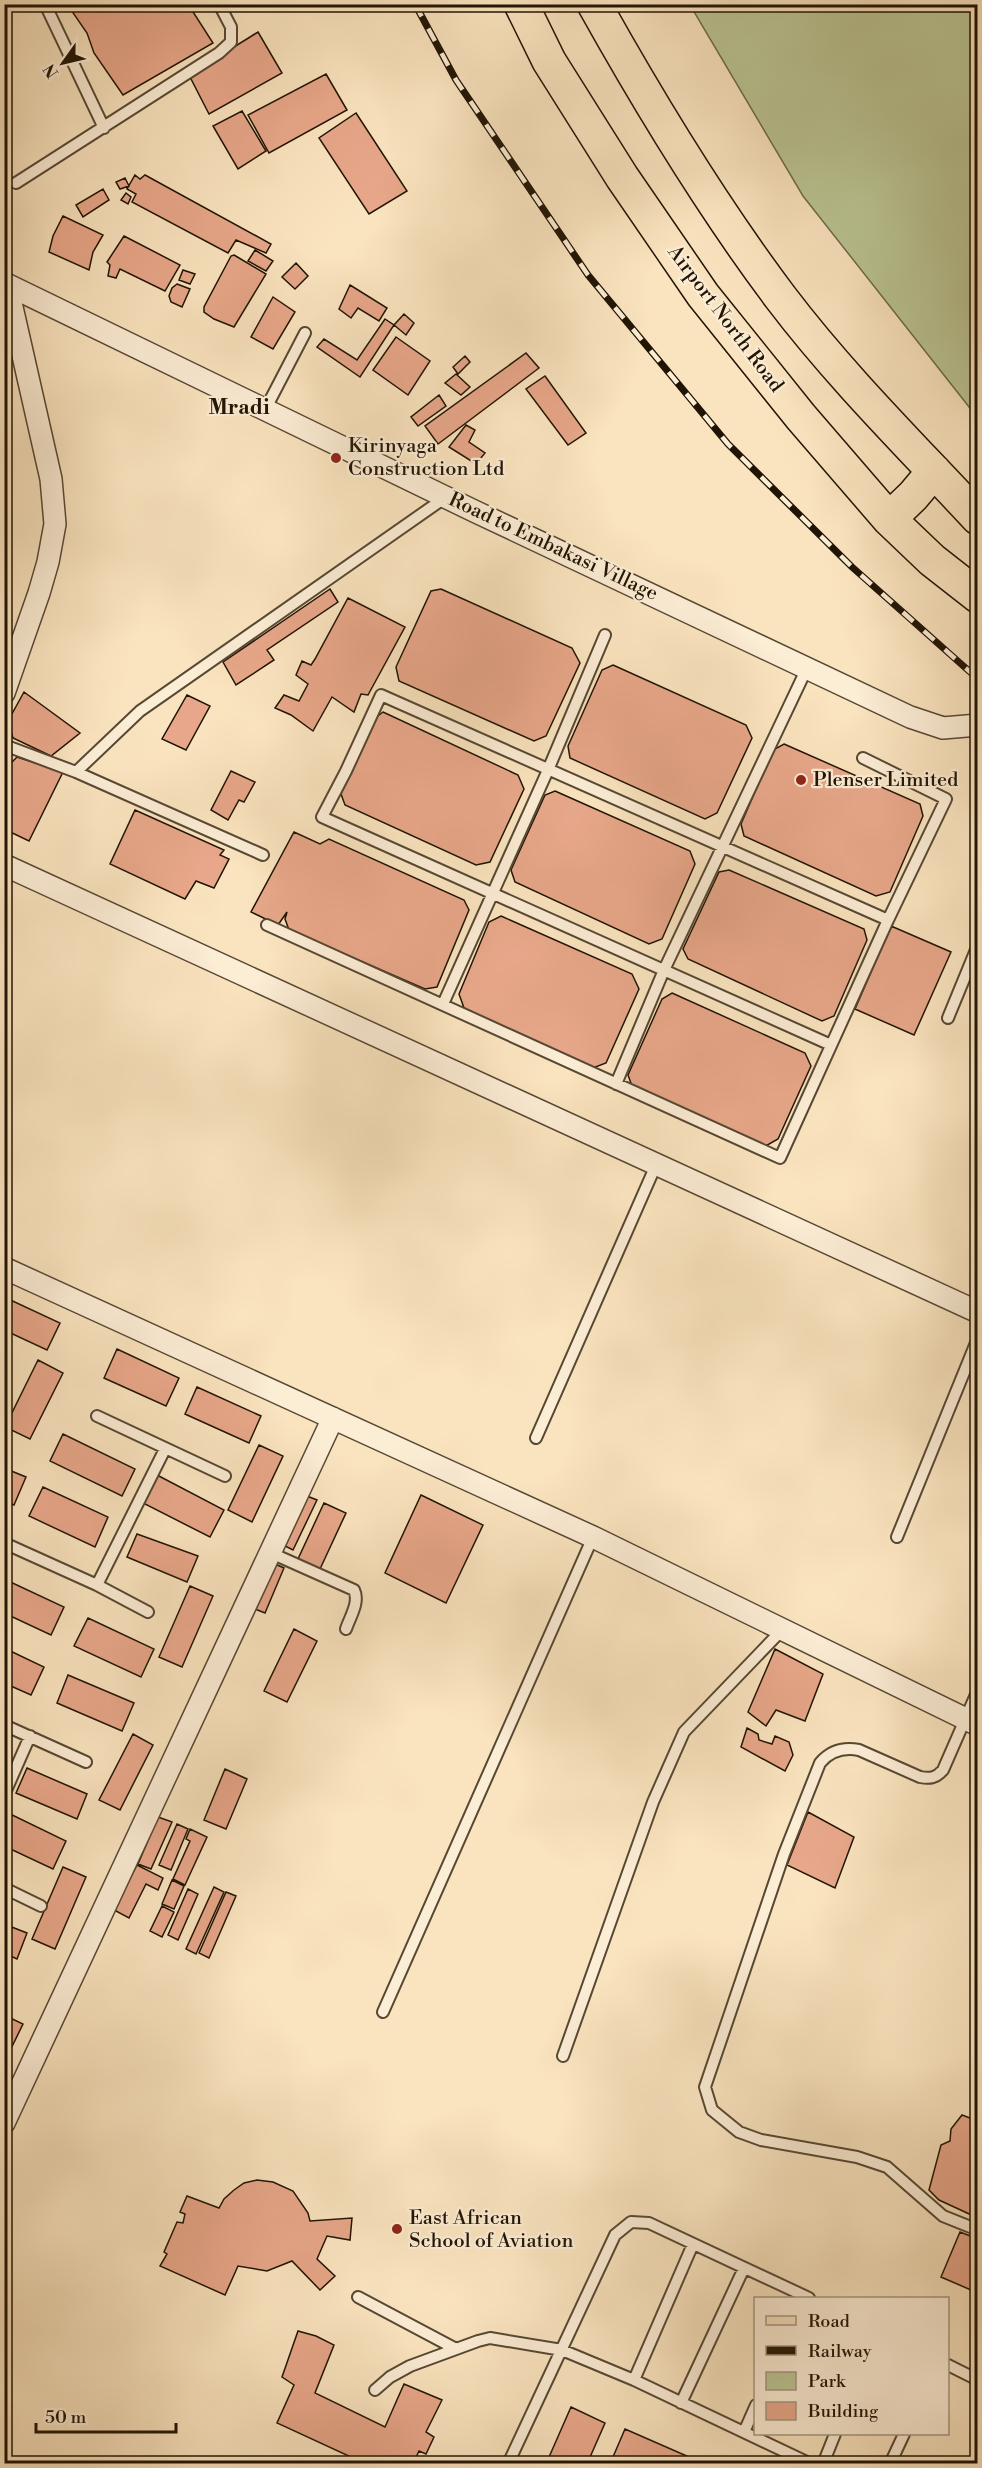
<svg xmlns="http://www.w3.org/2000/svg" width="982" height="2468" font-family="'Libre Bodoni',serif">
	<rect width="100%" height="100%" fill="#fae4bf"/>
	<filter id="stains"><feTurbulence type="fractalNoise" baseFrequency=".00333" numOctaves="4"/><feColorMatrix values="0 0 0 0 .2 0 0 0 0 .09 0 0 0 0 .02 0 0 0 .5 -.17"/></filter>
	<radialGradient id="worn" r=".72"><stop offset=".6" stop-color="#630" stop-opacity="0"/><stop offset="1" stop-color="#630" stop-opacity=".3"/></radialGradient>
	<path fill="#bbc594" stroke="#6e6c4c" stroke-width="1.5" d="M690,5H977V417L803,196Z"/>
	<path fill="#e8a78a" stroke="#201404" stroke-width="1.5" d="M67,4H188L213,43L123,95L94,53L87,33Z
		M258,32L282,73L209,114L189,75Z
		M326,74L347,110L269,153L248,115Z
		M242,111L266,151L238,169L213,126Z
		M356,113L407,191L369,214L319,138Z
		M135,175L140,179L145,175L271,244L266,253L236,240L228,253L132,202L136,194L127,189Z
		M125,178L129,186L120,189L116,182Z
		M103,189L109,200L83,217L76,205Z
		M126,193L131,197L128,204L121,200Z
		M63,216L103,235L93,252L89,270L49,252L53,236Z
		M124,236L180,265L165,291L120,269L116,278L108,276L110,265L107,262Z
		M255,250L273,261L266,271L248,261Z
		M234,255L266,274L234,327L214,319L204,312V307L231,256Z
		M296,263L308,276L295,289L282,277Z
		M183,270L195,274L190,284L179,280Z
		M177,284L190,289L182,307L171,302L169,296L172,288Z
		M350,285L387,308L379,321L358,308L351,318L339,309Z
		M273,297L295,312L273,349L251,337Z
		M404,314L414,323L406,335L394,325Z
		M385,319L394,325L360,377L317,347L324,339L357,360Z
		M396,337L430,361L408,395L373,370Z
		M526,353L539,368L438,444L425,426Z
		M465,356L470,362L458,374L453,367Z
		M456,374L470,387L461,395L445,383Z
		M545,376L586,433L568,445L526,389Z
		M439,395L446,406L418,426L411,417Z
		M466,425L475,430L469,442L485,453L476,464L449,447Z
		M330,589L338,602L267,650L274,660L236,685L223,662Z
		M441,589L572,648L580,663L546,736L534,741L399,681L396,667L431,591Z
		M348,598L405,627L368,695L361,694L354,712L332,697L313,731L291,715L275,708L284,695L299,701L308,684L296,675L302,661L311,665L315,659Z
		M613,665L746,725L752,738L717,813L705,819L570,758L568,746L602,670Z
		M24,692L80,733L51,756L13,738L8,721Z
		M187,695L210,706L186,750L162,739Z
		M383,712L518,775L524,789L490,862L476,865L345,805L341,794L374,719Z
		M784,744L920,804L923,816L890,892L876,896L744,836L741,824L773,750Z
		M17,757L63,772L29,841L4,829V773L10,764Z
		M231,771L255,782L244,802L239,800L228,820L211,810Z
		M555,791L690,851L695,864L662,939L649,944L515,882L511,870L545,795Z
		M135,810L224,850L220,855L229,859L214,888L196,881L185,899L110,864Z
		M294,832L320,844L329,839L464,900L469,910L437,987L425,989L289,930L285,919L287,912L278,925L251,912Z
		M729,870L864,929L867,940L834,1016L822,1021L688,959L683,949L719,872Z
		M501,916L632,974L639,989L606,1063L593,1068L464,1008L459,994L489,922Z
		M891,926L951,952L914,1035L855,1009Z
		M672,993L805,1053L811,1066L778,1139L764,1147L632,1086L628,1075L662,999Z
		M4,1297L60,1323L47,1350L4,1330Z
		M117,1349L179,1378L166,1406L104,1378Z
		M38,1360L63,1373L30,1439L5,1427Z
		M197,1387L261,1416L249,1443L185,1414Z
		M63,1434L135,1469L122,1496L50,1461Z
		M259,1445L283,1456L252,1522L228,1510Z
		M4,1468L26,1477L14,1505L4,1501Z
		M157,1475L224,1510L210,1537L143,1503Z
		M43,1487L108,1517L95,1547L29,1516Z
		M421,1495L483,1525L446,1603L385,1573Z
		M307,1496L317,1500L293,1550L283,1545Z
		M324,1503L346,1513L320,1569L298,1559Z
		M137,1534L198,1556L187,1582L127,1557Z
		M275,1564L284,1568L265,1613L255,1609Z
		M4,1579L64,1607L51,1635L4,1613Z
		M190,1586L213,1596L182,1667L159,1657Z
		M88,1618L154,1649L141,1677L74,1646Z
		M294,1629L317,1641L287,1702L264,1691Z
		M4,1648L44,1667L31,1695L4,1683Z
		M775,1649L823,1674L805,1721L776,1710L766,1726L748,1712Z
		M68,1675L134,1703L122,1731L57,1703Z
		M747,1728L758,1734L759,1740L772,1744L775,1736L789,1742L793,1755L785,1771L741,1747Z
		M133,1734L153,1745L120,1810L99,1800Z
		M27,1768L87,1794L77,1819L16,1793Z
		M225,1769L247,1779L226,1829L204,1820Z
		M6,1812L66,1841L53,1869L4,1846Z
		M808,1812L854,1837L835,1888L787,1865Z
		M158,1817L172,1822L151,1869L138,1864Z
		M177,1824L188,1829L171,1870L159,1865Z
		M190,1829L207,1837L185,1885L173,1879L190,1841L186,1839Z
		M137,1865L163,1878L158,1890L146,1884L129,1918L114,1910Z
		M63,1867L86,1877L55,1949L32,1939Z
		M172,1880L184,1886L174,1909L162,1904Z
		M214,1887L224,1892L196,1954L186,1949Z
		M188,1889L198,1894L178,1940L168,1935Z
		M226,1892L236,1896L209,1958L199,1953Z
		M162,1906L174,1912L162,1937L150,1931Z
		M4,1924L27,1933L17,1959L4,1953Z
		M4,2015L23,2024L4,2063Z
		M962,2115L978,2121V2218L939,2200L929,2190L941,2145L950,2141L951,2129Z
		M257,2180L273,2182L293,2191L308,2213L310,2221L352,2218L350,2240L327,2236L317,2259L335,2276L320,2290L292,2261L267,2271L238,2266L225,2295L160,2266L167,2254L164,2252L177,2222L183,2223L185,2214L180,2212L187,2196L219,2208L224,2199L234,2190L244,2183Z
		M960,2232L978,2239V2293L941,2277Z
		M298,2331L316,2336L334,2345L315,2393L385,2427L404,2384L442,2400L426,2432L434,2437L426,2454L419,2451L413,2464H366L277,2423L294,2385L282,2377Z
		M571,2407L605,2423L587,2464H546Z
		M625,2429L705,2464H610Z"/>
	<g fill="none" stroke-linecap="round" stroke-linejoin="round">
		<g stroke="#564833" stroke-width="14">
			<path id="lane" d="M45,4L104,128
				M16,183L219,53L231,42V27L219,4
				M265,410L305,333
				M4,745L76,772L263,855
				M76,772L140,711L446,497
				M267,925L780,1158L888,920
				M443,1004L548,770L605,635
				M948,1018L978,945
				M831,1045L322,817L346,771L381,695L888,920L946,799L863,758
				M616,1084L664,970L807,668
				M97,1416L225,1476
				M536,1438L656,1165
				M897,1537L978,1338
				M4,1543L97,1585L148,1612
				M271,1553L354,1590C360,1602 350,1617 346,1629
				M97,1585L165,1449
				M978,1690L943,1770C936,1778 930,1779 920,1777L859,1750C843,1747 830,1751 820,1763L784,1854L705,2087L712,2110L739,2132L761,2140L857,2157L887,2167L943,2216L978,2230
				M4,1725L86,1762
				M4,1795L30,1736
				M4,1888L41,1906
				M383,2012L593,1537
				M563,2056L653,1802L684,1732L782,1630
				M358,2297L456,2349
				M948,2365L978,2380
				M634,2380L693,2244
				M375,2390L390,2377L410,2366L478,2341L490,2338L562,2350L634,2380L811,2464
				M681,2403L744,2268
				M744,2432L756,2405
				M508,2464L615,2235L631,2222L649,2223L809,2298
				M823,2464L835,2434
				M890,2464L904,2434"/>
		</g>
		<g stroke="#564833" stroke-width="24">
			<path id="street" d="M4,283L474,511L910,717L943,728L978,725
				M4,693L39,593L48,562L55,524L51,479L7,285
				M4,865L978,1312
				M4,1268L593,1537L978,1725
				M4,2123L333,1418"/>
		</g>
		<g stroke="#201404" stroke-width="36">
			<path id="primary" d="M521,4L549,61L622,177L703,295L801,417L889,519L932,560L978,596
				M594,4C651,106 711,205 781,298C841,377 911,446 978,518
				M889,519L913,496L934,471"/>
		</g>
		<use href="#lane" stroke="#fcedd5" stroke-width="10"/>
		<use href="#street" stroke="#fcedd5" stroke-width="21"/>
		<use href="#primary" stroke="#fae4bf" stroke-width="33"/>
		<g stroke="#201404" stroke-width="7">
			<path id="rail" d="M415,4L456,80L588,275L728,444L852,567L978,679"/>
		</g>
		<use href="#rail" stroke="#fcedd5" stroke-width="4.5" stroke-dasharray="14" stroke-linecap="butt"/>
	</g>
	<g fill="#8f2418" stroke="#fcedd5" stroke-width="2">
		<circle cx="336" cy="458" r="6"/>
		<circle cx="801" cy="780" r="6"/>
		<circle cx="397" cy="2229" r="6"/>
	</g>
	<g text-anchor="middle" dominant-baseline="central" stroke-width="4.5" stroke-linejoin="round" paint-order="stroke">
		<g font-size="20" fill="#201404" stroke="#fcedd5">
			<text transform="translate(725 319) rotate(53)">Airport North Road</text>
			<text transform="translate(553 547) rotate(25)">Road to Embakasi Village</text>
		</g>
		<g font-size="20" fill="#201404" stroke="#fcedd5" text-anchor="start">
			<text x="348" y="446">Kirinyaga<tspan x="348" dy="23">Construction Ltd</tspan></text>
			<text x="813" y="780">Plenser Limited</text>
			<text x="409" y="2218">East African<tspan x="409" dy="23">School of Aviation</tspan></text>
		</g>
		<g font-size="21" font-weight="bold" fill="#201404" stroke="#fcedd5">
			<text x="239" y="408">Mradi</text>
		</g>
	</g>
	<rect width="982" height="2468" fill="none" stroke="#fae4bf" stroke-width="24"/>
	<rect x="6" y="6" width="970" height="2456" fill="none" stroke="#201404" stroke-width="3"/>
	<rect x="12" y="12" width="958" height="2444" fill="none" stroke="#201404" stroke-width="1.5"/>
	<rect x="754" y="2297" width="195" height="138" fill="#fcedd5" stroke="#a49681" stroke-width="1.5"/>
	<rect x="766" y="2316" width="30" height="9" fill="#fae4bf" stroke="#a49681" stroke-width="1.5"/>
	<text x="808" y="2327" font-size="18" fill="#201404">Road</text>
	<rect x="766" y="2346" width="30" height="9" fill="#201404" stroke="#a49681" stroke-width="1.5"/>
	<text x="808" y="2357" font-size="18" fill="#201404">Railway</text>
	<rect x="766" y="2372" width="30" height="18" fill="#bbc594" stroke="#a49681" stroke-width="1.5"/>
	<text x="808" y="2387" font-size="18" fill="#201404">Park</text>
	<rect x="766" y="2402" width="30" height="18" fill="#e8a78a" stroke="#a49681" stroke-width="1.5"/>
	<text x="808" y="2417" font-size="18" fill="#201404">Building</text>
	<g transform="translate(63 63) rotate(236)" stroke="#fcedd5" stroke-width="4.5" paint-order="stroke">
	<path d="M0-4.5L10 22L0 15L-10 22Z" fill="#201404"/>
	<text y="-9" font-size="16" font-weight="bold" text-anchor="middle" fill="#201404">N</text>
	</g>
	<path d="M36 2423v9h140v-9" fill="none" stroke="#201404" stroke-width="3"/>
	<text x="45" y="2423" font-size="18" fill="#201404" stroke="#fcedd5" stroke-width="4.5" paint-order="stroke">50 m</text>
	<rect width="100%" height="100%" filter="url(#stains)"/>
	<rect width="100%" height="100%" fill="url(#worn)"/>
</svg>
